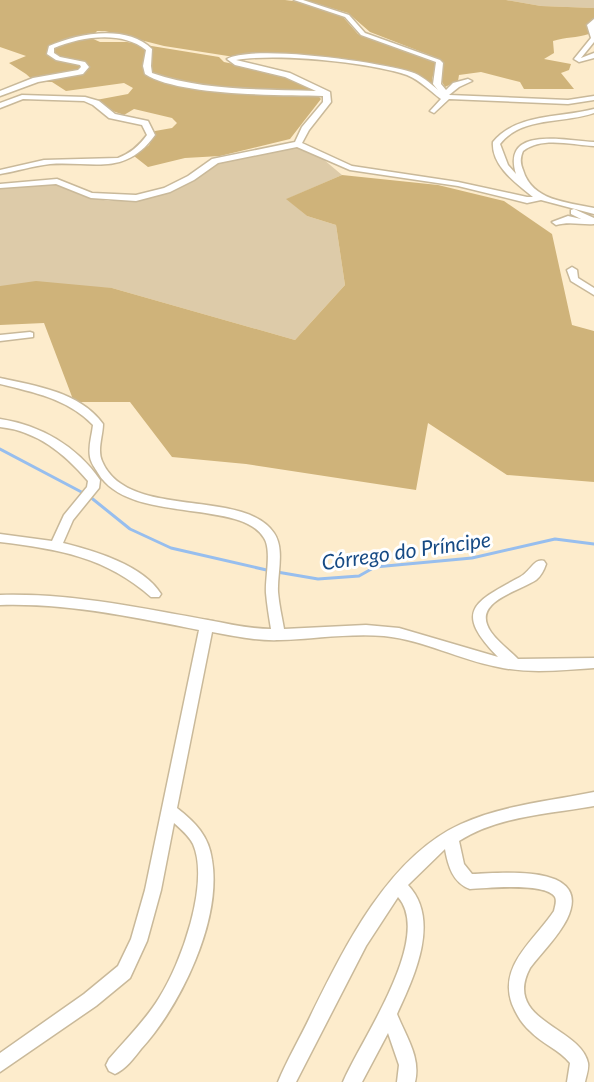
<svg xmlns="http://www.w3.org/2000/svg" width="594" height="1082" font-family="Lato,sans-serif">
	<rect width="100%" height="100%" fill="#fdeccc"/>
	<path fill="#ddcba9" d="M506,0H594V8L541,6Z
		M296,146L299,149L323,159L342,175L287,199L307,216L336,225L345,285L295,340L112,288L0,286V189L44,181L60,183L80,195L108,201L141,200L195,180L210,166L225,159Z"/>
	<path fill="#cfb37a" d="M0,0H285L301,2L343,17L358,34L437,63L432,79L437,90L413,73L329,58L228,56L164,46L105,31H97L91,38L100,42H127L219,57L224,62L276,73L309,86L321,99L290,139L220,156L185,158L148,167L134,156L149,145L155,131L172,128L177,123L172,118L134,109L124,115L104,108L96,100L128,94L133,88L124,83L66,91L52,82H35L26,74L9,63L26,56L0,47Z
		M304,0H506L541,6L594,8V20L587,25L591,29L589,34C576,38 566,37 553,41L554,53L544,59L571,64L569,70L561,73L574,89H524L520,82L481,72L459,75L458,81L445,87L438,75L442,62L437,58L370,32L348,13Z
		M342,175L438,185L504,201L552,234L572,325L594,331V482L507,475L428,423L416,490L246,464L172,457L130,402H74L44,323L0,325V286L36,281L112,288L295,340L345,285L336,225L307,216L286,199Z"/>
	<g fill="none" stroke-linecap="round" stroke-linejoin="round">
		<path stroke="#97beee" stroke-width="3" d="M0,449L89,496L130,529L171,548L271,571
			M277,572L318,579L359,576L375,567L472,558L555,539L594,544"/>
		<g stroke="#c9b99a" stroke-width="3">
			<path id="minor" d="M294,0H303L349,15L365,33L440,60L443,63L441,84L446,90L453,83L468,79L472,81L459,87L449,95L568,100L594,96V100L568,104L449,99L434,113L430,111L441,99C430,91 420,80 407,75C367,62 277,53 236,60L290,73L330,92L331,102L309,130L302,143L352,166L458,182L527,197H533C517,184 491,166 493,142C517,113 560,118 594,109V113C563,124 522,116 500,144L508,165L516,174C501,125 567,141 594,142V146C572,145 542,136 523,151C520,158 520,163 523,170C532,201 567,202 594,208V214L541,200L527,203L458,186L350,170L297,147L218,163L194,180L170,192L136,201L91,198L56,184L0,188V184L57,179L92,193L136,195L164,188L188,176L212,159L295,142L302,127L323,102V96C282,95 178,96 145,74L143,66L146,50C121,30 81,37 54,48V53L60,57L85,62L89,67L83,74L38,82L0,96V91L33,78L78,70L81,67L80,65L56,60L47,54L49,46C78,33 127,24 152,49L151,66L152,73C204,91 261,89 316,91L285,77L235,65L227,59C254,44 379,62 411,72C421,75 430,83 438,90L433,84L436,62L361,35L345,17Z
				M594,19V42L581,58L594,53V58L579,62L574,59L591,38L587,25Z
				M22,95L85,97L99,101L115,114L148,121L155,135C125,177 93,161 50,164C33,166 17,171 0,174V170L44,160L118,158C131,153 139,146 147,135L142,125L109,118L93,105L84,101L23,99L0,108V103Z
				M574,209L594,218V224C582,225 569,221 556,225L552,222L568,216L581,219L571,214V210Z
				M572,267L577,270L578,278L594,288V295L571,281L567,270Z
				M30,332L33,333V337L0,341V335Z
				M0,378C36,386 80,392 103,424C103,435 97,450 102,461C127,521 243,487 274,533C285,549 277,574 278,592C279,605 282,617 284,629L366,625L399,628L498,657C453,611 474,602 520,577C531,571 534,558 544,561L546,564C544,570 541,576 536,580C518,592 470,602 491,632C498,642 509,650 518,659L594,658V668C562,670 530,674 498,667C460,660 424,640 384,636C349,633 314,639 280,640C257,641 234,636 212,632L177,808C195,822 209,836 212,860C222,920 181,1005 141,1049C134,1058 126,1069 115,1074L109,1071L106,1065L109,1059C126,1039 145,1021 159,998C181,964 210,883 193,844C189,836 181,829 174,823L161,890L147,941L130,978L96,1006L0,1072V1053L84,994L118,966L131,939L145,890L199,630C133,617 68,603 0,605V595C71,593 140,608 208,620C229,624 250,629 271,629C269,617 267,605 266,593C265,578 272,550 264,538C240,498 129,525 98,473C95,468 91,463 90,457C88,446 92,435 93,425C68,399 33,392 0,384Z
				M0,419C40,425 77,446 100,480L99,488L73,520L63,543C95,551 143,565 161,594L159,597H151C106,557 58,549 0,542V534L52,541L64,515L87,487L88,481C64,453 37,431 0,427Z
				M594,792V806C549,814 498,816 459,841L464,864L472,874C501,873 594,863 567,919C558,937 542,952 530,968C502,1021 581,1027 588,1063C589,1070 586,1076 585,1082H567L570,1063C559,1049 542,1044 530,1031C522,1024 516,1014 512,1004C498,965 535,940 554,911C555,906 557,901 555,897C546,882 486,888 470,889C453,883 448,866 445,849L408,885C441,920 414,977 397,1014C406,1037 421,1057 415,1082H397L399,1065L388,1033L362,1082H343C360,1041 434,938 398,897L366,946L296,1082H278C287,1060 300,1038 310,1017C344,948 388,857 461,824C503,805 550,801 594,792Z"/>
		</g>
		<use href="#minor" fill="#fff" fill-rule="evenodd"/>
	</g>
	<g text-anchor="middle" dominant-baseline="central" stroke-width="6" stroke-linejoin="round" paint-order="stroke">
		<g font-size="21" font-style="italic" fill="#164a84" stroke="#fff">
			<text transform="translate(406 550) rotate(-8)">Córrego do Príncipe</text>
		</g>
	</g>
</svg>
